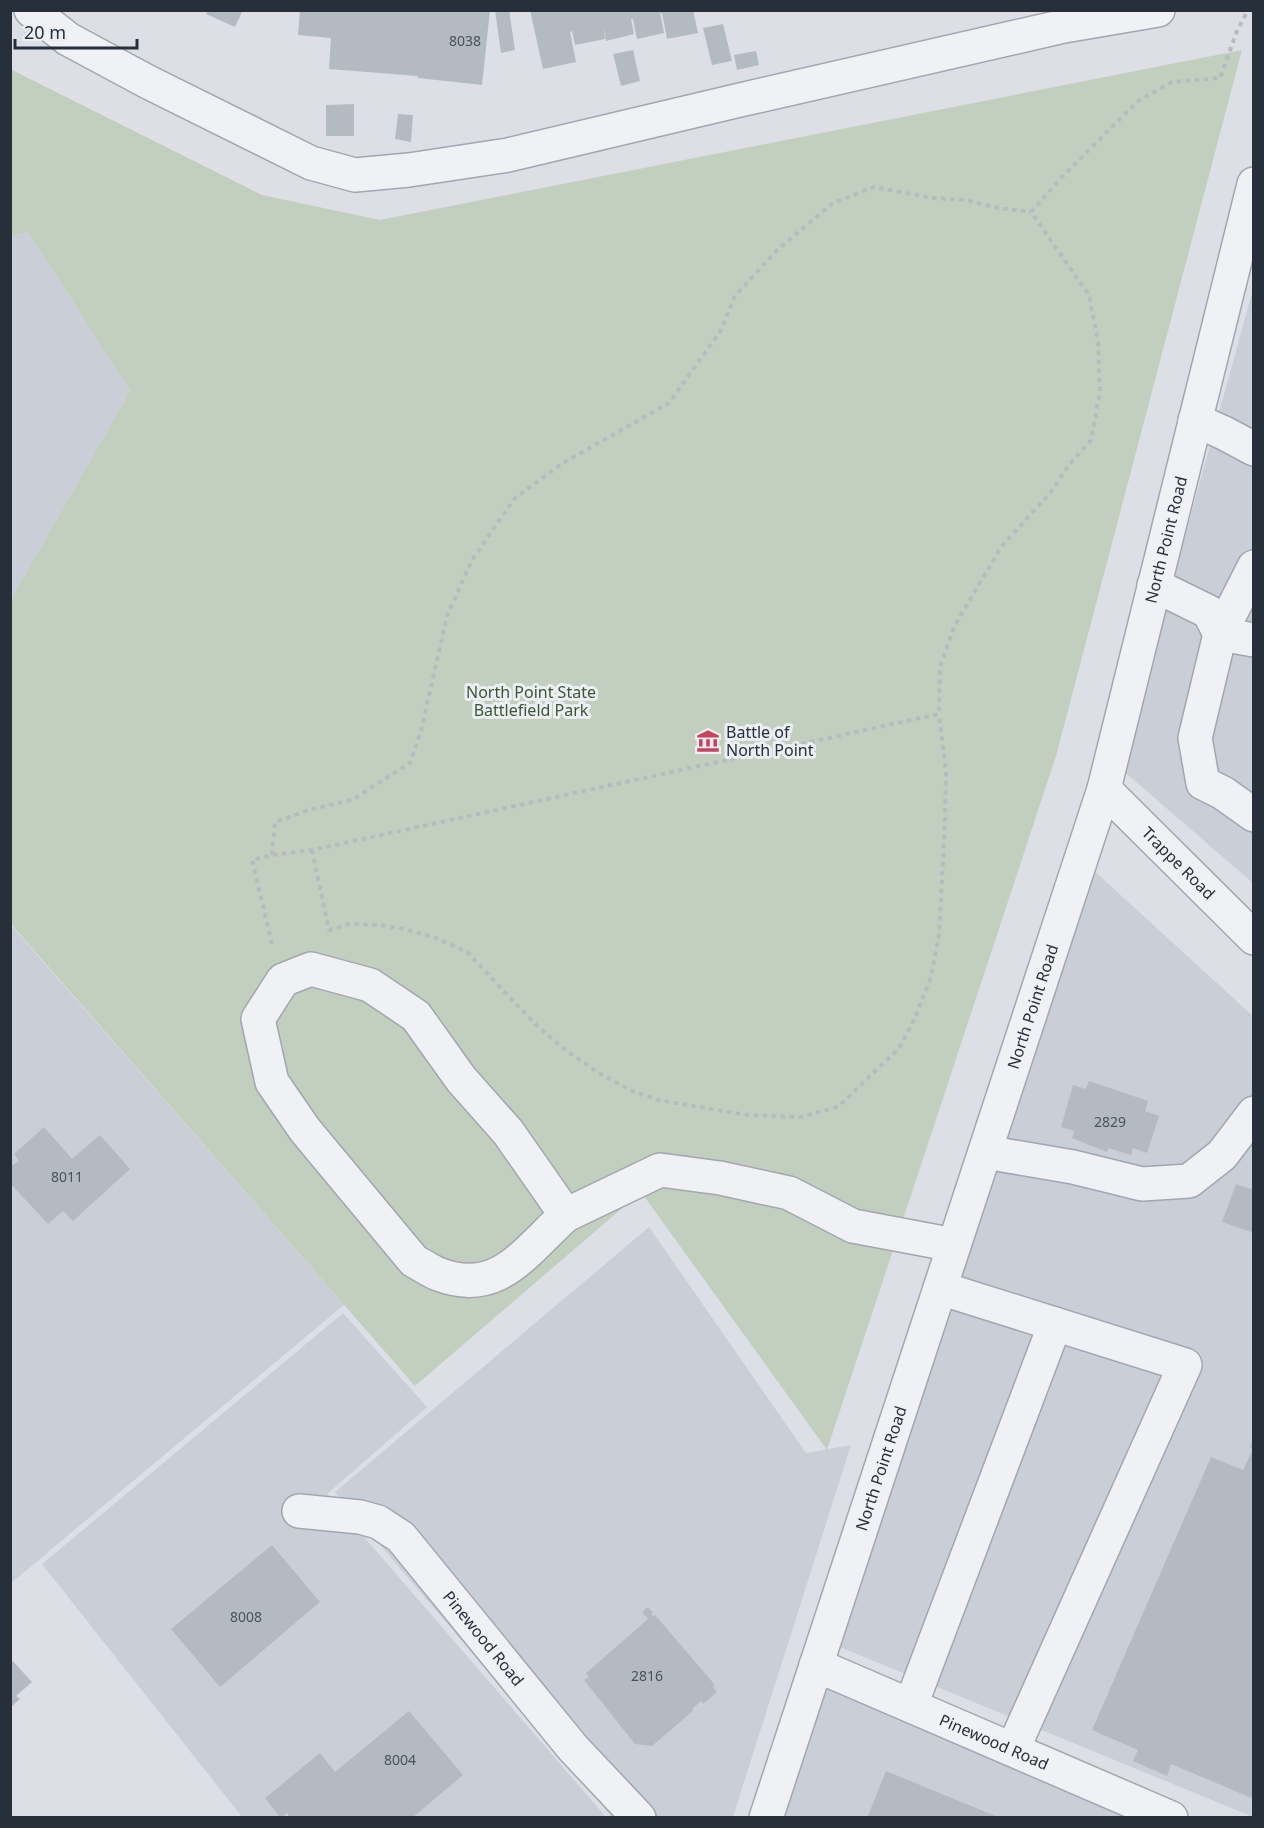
<svg xmlns="http://www.w3.org/2000/svg" width="1264" height="1828" font-family="'Noto Sans',sans-serif">
	<rect width="100%" height="100%" fill="#dce0e6"/>
	<path fill="#cacfd7" d="M28,232L130,391L11,599L10,236Z
		M1253,289V883L1121,769Z
		M1091,868L1253,1016V1817L830,1643Z
		M10,924L344,1305L11,1583H10Z
		M649,1227L806,1453L851,1445L733,1817H612L335,1492Z
		M343,1313L427,1407L327,1494L606,1817H242L42,1564Z
		M823,1684L1145,1818H779Z"/>
	<path fill="#c3cfbe" d="M1242,50L1056,756L827,1450L641,1192L415,1386L11,924V599L130,391L28,232L11,236L10,69L262,195L380,220Z"/>
	<path fill="#b4bac2" d="M208,10H243L235,27L206,14Z
		M300,10H490L482,85L418,78V76L329,69L331,38L298,35Z
		M495,10H509L515,50L501,53Z
		M530,10H693L698,33L667,39L662,13H660L664,33L637,39L633,19H631L634,34L606,41L603,25L605,39L575,45L572,31L570,32L576,62L543,69Z
		M723,24L732,61L712,65L703,28Z
		M633,50L640,81L621,86L613,54Z
		M756,51L759,65L737,70L734,55Z
		M354,104V136H326V105Z
		M398,114L413,115L411,142L395,139Z
		M1089,1081L1148,1101L1145,1111L1159,1116L1147,1153L1133,1148L1131,1155L1108,1148L1107,1152L1072,1138L1074,1131L1061,1127L1073,1085L1086,1089Z
		M44,1127L72,1159L100,1135L130,1169L73,1221L63,1211L48,1224L10,1183V1167L19,1161L14,1154Z
		M1236,1184L1254,1190V1233L1222,1222Z
		M1254,1438V1799L1171,1764L1167,1776L1133,1761L1138,1750L1092,1730L1211,1457L1243,1470L1253,1449L1250,1447Z
		M272,1545L320,1602L220,1687L171,1629Z
		M648,1607L653,1613L651,1614L653,1616L655,1615L715,1685L713,1687L717,1692L703,1704L701,1701L692,1709L694,1710L652,1746L635,1744L584,1680L589,1677L586,1673L648,1619L642,1612Z
		M10,1658L32,1682L16,1696L20,1699L10,1708Z
		M409,1711L463,1775L412,1818H290L287,1813L281,1818L265,1798L320,1753L335,1772Z
		M886,1771L998,1817V1818H867Z"/>
	<g fill="none" stroke-linecap="round" stroke-linejoin="round">
		<g stroke="#a2a7af" stroke-width="36">
			<g id="minor">
				<path d="M31,10L68,39L148,82L311,163L355,175L409,170L508,155L740,100L1064,26L1158,10"/>
				<path d="M1195,420L1224,433L1254,449"/>
				<path d="M1254,567L1220,634L1254,640"/>
				<path d="M1154,585L1209,612L1220,634L1195,738L1203,783L1223,793L1254,815"/>
				<path id="s1" d="M1104,789L1254,938"/>
				<path d="M985,1152L1073,1167L1142,1184L1189,1181L1222,1155L1254,1113"/>
				<path d="M566,1215C526,1250 499,1298 438,1274C430,1271 422,1265 414,1261L305,1130L272,1082L258,1019L283,980L311,969L370,985L416,1016L461,1079L508,1132L566,1215L660,1170L720,1178L789,1193L853,1226L954,1245"/>
				<path d="M940,1288L1185,1365L1013,1749"/>
				<path id="s2" d="M299,1511L360,1517L378,1522L401,1537L573,1748L639,1818"/>
				<path id="s3" d="M816,1665L1171,1818"/>
				<path d="M911,1705L1055,1324"/>
				<path id="s4" d="M766,1818L1104,789L1254,184"/>
			</g>
		</g>
		<path stroke="#b7bbc0" stroke-width="4" stroke-dasharray="4.5 4.5" stroke-linecap="butt" d="M312,850L329,930L349,924L377,925L405,929L436,938L467,952L535,1024L563,1048L597,1072L632,1091L658,1100L747,1115L800,1117L838,1107L899,1048L914,1020L931,977L939,935L945,824L946,772L939,715
			M272,855L275,822L312,809L352,800L410,763L421,731L447,616L472,560L515,498L563,463L669,403L720,332L735,296L777,250L833,203L874,187L932,198L965,200L998,208L1031,212
			M272,944L252,860L272,855L312,850L939,714L940,667L955,625L1001,547L1051,492L1068,466L1091,440L1100,392L1098,341L1089,295L1031,212L1061,178L1138,101L1172,82L1220,78L1237,31L1248,10"/>
		<use href="#minor" stroke="#eff1f4" stroke-width="33"/>
	</g>
	<defs>
		<g id="museum-bare" transform="scale(1.8)"><path d="M0-6L6-3V-2H-6V-3ZM-5-1h2V3h-2ZM-1-1h2V3h-2ZM3-1h2V3H3ZM-6 4H6V6H-6Z" fill="#c8445d" stroke="#ebeff4" stroke-width="2.5" paint-order="stroke"/></g>
	</defs>
	<g fill-rule="evenodd">
		<use href="#museum-bare" x="708" y="741"/>
	</g>
	<g text-anchor="middle" dominant-baseline="central" stroke-width="6" stroke-linejoin="round" paint-order="stroke">
		<g font-size="14" fill="#4a525d">
			<text x="465" y="40">8038</text>
			<text x="1110" y="1121">2829</text>
			<text x="67" y="1176">8011</text>
			<text x="246" y="1616">8008</text>
			<text x="647" y="1675">2816</text>
			<text x="400" y="1759">8004</text>
		</g>
		<g font-size="16" fill="#272f3b" stroke="#ebeff4">
			<text stroke="none"><textPath href="#s4" startOffset="1340">North Point Road</textPath></text>
			<text stroke="none"><textPath href="#s1" startOffset="105">Trappe Road</textPath></text>
			<text stroke="none"><textPath href="#s4" startOffset="854">North Point Road</textPath></text>
			<text stroke="none"><textPath href="#s4" startOffset="368">North Point Road</textPath></text>
			<text stroke="none"><textPath href="#s2" startOffset="238">Pinewood Road</textPath></text>
			<text stroke="none"><textPath href="#s3" startOffset="194">Pinewood Road</textPath></text>
		</g>
		<g font-size="16" fill="#3c5634" stroke="#ebeff4">
			<text x="531" y="692">North Point State<tspan x="531" dy="18">Battlefield Park</tspan></text>
		</g>
		<g font-size="16" fill="#272f3b" stroke="#ebeff4" text-anchor="start">
			<text x="726" y="732">Battle of<tspan x="726" dy="18">North Point</tspan></text>
		</g>
	</g>
	<rect width="1264" height="1828" fill="none" stroke="#272f3b" stroke-width="24"/>
	<path d="M15 39v9h122v-9" fill="none" stroke="#272f3b" stroke-width="3"/>
	<text x="24" y="39" font-size="18" fill="#272f3b" stroke="#ebeff4" stroke-width="4.5" paint-order="stroke">20 m</text>
</svg>
